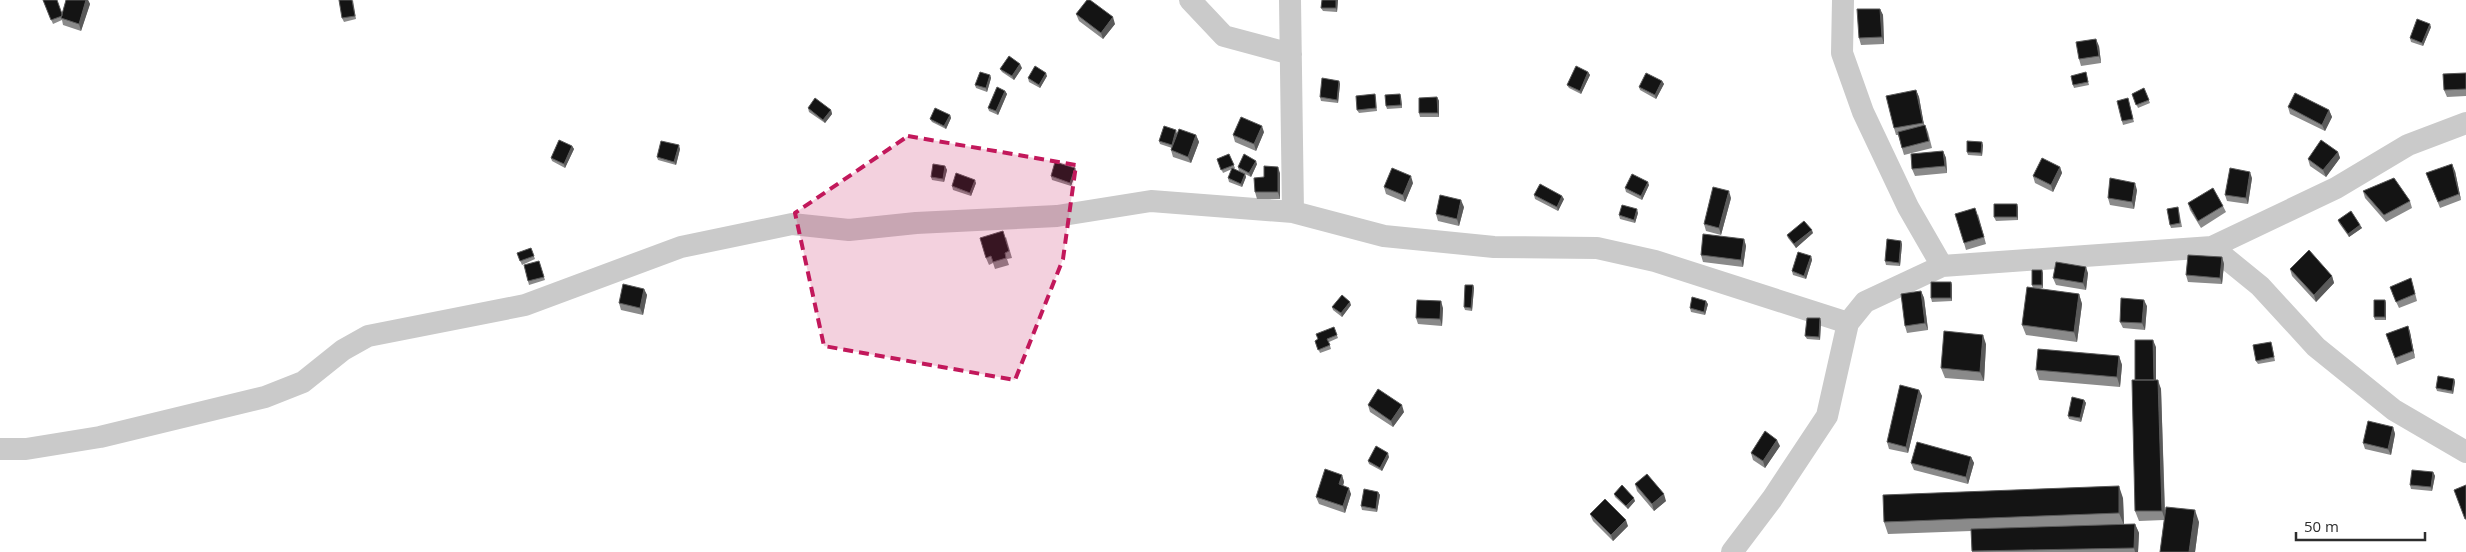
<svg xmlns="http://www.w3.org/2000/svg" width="2466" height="552" font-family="'Open Sans',sans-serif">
	<rect width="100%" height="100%" fill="#fff"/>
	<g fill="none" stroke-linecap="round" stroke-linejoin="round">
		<path stroke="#cacaca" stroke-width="22" d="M1190,0L1224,36L1291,54
			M1290,0L1293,212
			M1843,0L1842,53L1863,112L1908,207L1942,266
			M2212,247L2260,286L2316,347L2394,410L2466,452
			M0,449H26L100,437L265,397L303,382L343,350L368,336L525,305L681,247L792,224L849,230L916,223L1057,216L1151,201L1293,212L1384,236L1494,247L1597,248L1655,261L1848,323
			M1732,552L1772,499L1827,416L1848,323L1865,302L1942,266L2212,247L2336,188L2408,145L2466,123"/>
	</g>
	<path fill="#8a8a8a" d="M43,0L62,14L66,0H88L90,4L81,31L63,25L62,20L53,24Z
		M353,0L356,19L344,22L342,18Z
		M1322,0H1338L1337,12L1323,11L1321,8Z
		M1880,9L1883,15L1884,44L1861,45L1859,38Z
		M1076,14L1115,24L1103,39L1079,21Z
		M2431,27L2423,46L2411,42L2410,38Z
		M2099,46L2101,63L2081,66L2079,59Z
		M1022,68L1014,80L1002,72L1000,69Z
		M1588,72L1590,75L1581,94L1569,88L1567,85Z
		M2086,72L2089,85L2074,88L2073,85Z
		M2466,73V96L2447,97L2444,90Z
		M990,75L991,78L987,92L976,88L975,85Z
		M1047,76L1040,88L1029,82L1028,78Z
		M1339,81L1340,84L1338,103L1321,101L1320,97Z
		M1662,81L1664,84L1656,99L1640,90L1639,87Z
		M2144,88L2150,103L2138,108L2132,94Z
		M1916,90L1919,97L1924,126L1925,125L1928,132L1932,148L1904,155L1898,135H1896L1894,128Z
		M1005,91L1007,94L998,115L989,111L988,108Z
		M1375,94L1376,98L1377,111L1359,113L1357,110Z
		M1400,94L1401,97L1402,108L1387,109L1386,106Z
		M1437,97L1439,101V117H1420L1419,113Z
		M2128,98L2134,122L2123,125L2122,121Z
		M2288,107L2329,110L2332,117L2325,131L2290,114Z
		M808,108L831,110L832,114L825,123L809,112Z
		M950,115L951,118L946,129L932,122L930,119Z
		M1264,132L1256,151L1235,142L1233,135Z
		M1177,133L1196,135L1199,142L1191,163L1173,157L1171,150L1172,148L1160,144L1159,141Z
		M1983,145L1982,156L1968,155L1967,152Z
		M572,146L574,149L565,168L552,161L551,158Z
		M680,149L676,165L658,160L657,157Z
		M1943,151L1946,158L1947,173L1915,176L1912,169Z
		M2338,152L2340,158L2326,177L2310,166L2308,159Z
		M1229,154L1235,168L1234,169L1239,171L1238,167L1257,164L1251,177L1245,174L1246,177L1242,187L1229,182L1228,178L1232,169L1223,173L1217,159Z
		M945,166L947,170L944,182L932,180L931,177Z
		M2060,167L2062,173L2053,192L2035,183L2033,176Z
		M1075,168L1076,172L1071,186L1052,180L1051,176Z
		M2455,171L2461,200L2440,208L2426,173Z
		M1280,173V199H1257L1255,192L1264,177Z
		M2252,178L2248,204L2227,201L2225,195Z
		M976,183L971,196L953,190L952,186Z
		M1413,183L1405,202L1386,194L1384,187Z
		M1649,185L1642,200L1626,192L1625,188Z
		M2137,190L2134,209L2110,205L2108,198Z
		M2363,191L2410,201L2412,208L2386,222L2365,198Z
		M1534,195L1564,199L1558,211L1535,199Z
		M1731,198L1721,235L1706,231L1704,224Z
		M2188,203L2223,206L2226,212L2201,228L2190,210Z
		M1464,207L1459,226L1438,221L1436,214Z
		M2018,207V220L1996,221L1994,217Z
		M2179,211L2182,227L2171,228L2170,225Z
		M1638,213L1635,223L1620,219L1619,215Z
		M1978,214L1986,244L1966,250L1964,243Z
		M2338,220L2360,225L2362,228L2349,237L2339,223Z
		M1813,233L1796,248L1788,238L1787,235Z
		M1006,237L1012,258L1007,259L1009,265L995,269L993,263L989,265L986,258Z
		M1744,239L1746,246L1743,267L1703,262L1701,255Z
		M1902,244L1900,266L1886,265L1885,261Z
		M531,248L535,259L522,265L517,253Z
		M1811,256L1812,260L1806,279L1793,275L1792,271Z
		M2222,257L2224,264L2222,284L2188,282L2186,275Z
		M539,261L545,280L529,285L528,281Z
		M2290,269L2332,276L2334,283L2316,302L2292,276Z
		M2043,273V288H2035L2079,294L2082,304L2077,342L2026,335L2022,325L2033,288L2032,285Z
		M2088,273L2086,290L2056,285L2053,278Z
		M1951,282L1952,285V301L1932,302L1931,298Z
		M1473,285L1474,288L1472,311L1465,310L1464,307Z
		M2413,285L2417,301L2399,308L2392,293Z
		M644,289L647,295L643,315L621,310L619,303Z
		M1921,291L1924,298L1928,330L1907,333L1905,326Z
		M2385,300L2386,303V320H2375L2374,317Z
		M1708,304L1705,315L1691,312L1690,308Z
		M1351,305L1342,317L1333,310L1332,307Z
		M2147,306L2145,330L2123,328L2120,322Z
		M1443,308L1442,326L1418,324L1416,318Z
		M1820,318L1821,322L1820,340L1807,339L1805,336Z
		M2408,326L2410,332L2415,358L2397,365L2386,334Z
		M1334,327L1338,338L1329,342L1331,349L1320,353L1315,341L1318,339Z
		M1986,344L1984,381L1945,378L1941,368Z
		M2272,345L2275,361L2258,364L2256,361Z
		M2156,347V380L2161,389L2165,510L2199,522L2195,552H2160L2164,520L2139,521L2135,511V380Z
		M2119,356L2122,365L2120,387L2039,380L2036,370Z
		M2454,379L2455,382L2453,394L2437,391L2436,388Z
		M1919,390L1922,396L1908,453L1889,449L1887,442Z
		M2084,400L2086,403L2081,422L2069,419L2068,416Z
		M1368,405L1404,412L1393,427L1370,412Z
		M2393,427L2395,434L2391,455L2365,449L2363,443Z
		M1780,446L1765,468L1753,460L1751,453Z
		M1389,457L1382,471L1369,464L1368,461Z
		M1971,457L1974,463L1968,484L1914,470L1911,463Z
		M2433,472L2435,476L2432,491L2411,489L2410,485Z
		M1342,475L1344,482L1343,486L1351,494L1345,513L1319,504L1316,497Z
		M1635,484L1666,501L1654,511L1637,491Z
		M1378,492L1380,495L1377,512L1362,510L1361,506Z
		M1614,494L1635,501L1628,509L1615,497Z
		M2123,498L2124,524H2135L2139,533L2138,552H1972L1971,531L1888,534L1884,522Z
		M1590,514L1628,526L1613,541L1593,521Z"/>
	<path fill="#5a5a5a" d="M86,0H88L90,4L81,31L79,24Z
		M1336,0H1338L1337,12L1336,8Z
		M1880,9L1883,15L1884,44L1882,37Z
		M1113,17L1115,24L1103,39L1101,33Z
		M2430,24L2431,27L2423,46L2422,43Z
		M2096,39L2099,46L2101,63L2099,56Z
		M1020,64L1022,68L1014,80L1012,76Z
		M1588,72L1590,75L1581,94L1580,91Z
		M1046,73L1047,76L1040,88L1039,85Z
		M990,75L991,78L987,92L986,88Z
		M1339,81L1340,84L1338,103L1337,100Z
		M1662,81L1664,84L1656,99L1655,95Z
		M1916,90L1919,97L1925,130L1923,123Z
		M1005,91L1007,94L998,115L996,111Z
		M1400,94L1401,97L1402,108L1401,105Z
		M1437,97L1439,101V117L1438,113Z
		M831,110L832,114L825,123L823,120Z
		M2329,110L2332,117L2325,131L2322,125Z
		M950,115L951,118L946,129L944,126Z
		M1262,126L1264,132L1256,151L1254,144Z
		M1176,130L1177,134L1173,148L1172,145Z
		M1196,135L1199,142L1191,163L1188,157Z
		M1982,142L1983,145L1982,156L1981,153Z
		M679,145L680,149L676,165L674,162Z
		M572,146L574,149L565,168L564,164Z
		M1943,151L1946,158L1947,173L1945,166Z
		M2338,152L2340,158L2326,177L2323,170Z
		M1256,161L1257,164L1251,177L1249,173Z
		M2452,164L2455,171L2461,200L2459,194Z
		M945,166L947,170L944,182L943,179Z
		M1278,167L1280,173V199L1278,192Z
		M2060,167L2062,173L2053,192L2051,185Z
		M1075,168L1076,172L1071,186L1070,183Z
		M2250,172L2252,178L2248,204L2246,198Z
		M1245,174L1246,177L1242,187L1241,184Z
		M1411,176L1413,183L1405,202L1403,195Z
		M975,180L976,183L971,196L970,193Z
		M1648,182L1649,185L1642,200L1641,196Z
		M2135,183L2137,190L2134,209L2132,202Z
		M1729,191L1731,198L1721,235L1719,228Z
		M1562,196L1564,199L1558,211L1557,207Z
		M1461,200L1464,207L1459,226L1457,219Z
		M2017,204L2018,207V220L2017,217Z
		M1637,209L1638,213L1635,223L1634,220Z
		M2360,225L2362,228L2349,237L2348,234Z
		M1812,230L1813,233L1796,248L1794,244Z
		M1744,239L1746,246L1743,267L1741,260Z
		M1901,241L1902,244L1900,266L1899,263Z
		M1811,256L1812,260L1806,279L1804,276Z
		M2222,257L2224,264L2222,284L2220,278Z
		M2086,267L2088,273L2086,290L2083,283Z
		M2042,270L2043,273V288L2042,285Z
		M2332,276L2334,283L2316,302L2314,295Z
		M1951,282L1952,285V301L1951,298Z
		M1473,285L1474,288L1472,311L1471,308Z
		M644,289L647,295L643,315L640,308Z
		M1921,291L1924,298L1928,330L1925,323Z
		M2079,294L2082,304L2077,342L2074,332Z
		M2144,300L2147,306L2145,330L2142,323Z
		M2385,300L2386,303V320L2385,317Z
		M1441,301L1443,308L1442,326L1440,319Z
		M1706,301L1708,304L1705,315L1704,312Z
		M1350,302L1351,305L1342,317L1341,313Z
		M1820,318L1821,322L1820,340L1819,337Z
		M2408,326L2410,332L2415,358L2413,351Z
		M1983,335L1986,344L1984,381L1980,372Z
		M2153,340L2156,347V389L2154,382Z
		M2119,356L2122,365L2120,387L2117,377Z
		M2454,379L2455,382L2453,394L2452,391Z
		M2158,380L2161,389L2165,520L2162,511Z
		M1919,390L1922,396L1908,453L1906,447Z
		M2084,400L2086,403L2081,422L2080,418Z
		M1402,405L1404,412L1393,427L1391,421Z
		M2393,427L2395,434L2391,455L2388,449Z
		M1777,440L1780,446L1765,468L1763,461Z
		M1388,453L1389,457L1382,471L1380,468Z
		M1971,457L1974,463L1968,484L1966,477Z
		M2433,472L2435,476L2432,491L2431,487Z
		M1342,475L1344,482L1341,491L1339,484Z
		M2119,486L2123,498L2124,525L2119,513Z
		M1349,488L1351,494L1345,513L1343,506Z
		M1378,492L1380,495L1377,512L1376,509Z
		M1664,494L1666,501L1654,511L1652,504Z
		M1634,498L1635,501L1628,509L1626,506Z
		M2195,510L2199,522L2195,552H2189Z
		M1626,520L1628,526L1613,541L1611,535Z
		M2135,524L2139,533L2138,552H2135L2134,548Z"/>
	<path fill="#141414" stroke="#5a5a5a" d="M43,0H57L62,14V16L51,20Z
		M66,0H86L79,24L61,18Z
		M339,0H352L355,16L342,18Z
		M1087,0H1090L1113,17L1101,33L1076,14Z
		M1322,0H1336V8H1321Z
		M1857,9H1880L1882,37L1859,38Z
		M2417,19L2430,24L2422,43L2410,38Z
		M2096,39L2099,56L2079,59L2076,42Z
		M1009,56L1020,64L1012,76L1000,69Z
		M1035,66L1046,73L1039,85L1028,78Z
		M1576,66L1588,72L1580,91L1567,85Z
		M980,72L990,75L986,88L975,85Z
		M2086,72L2088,82L2073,85L2071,76Z
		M1646,73L1662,81L1655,95L1639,87Z
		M2466,73V89L2444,90L2443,74Z
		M1322,78L1339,81L1337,100L1320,97Z
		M997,87L1005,91L996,111L988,108Z
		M2144,88L2149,100L2136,105L2132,94Z
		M1916,90L1923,123L1894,128L1886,96Z
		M2295,93L2329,110L2322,125L2288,107Z
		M1375,94L1376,108L1357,110L1356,96Z
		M1400,94L1401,105L1386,106L1385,95Z
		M1437,97L1438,113H1419V98Z
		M815,98L831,110L823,120L808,108Z
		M2128,98L2133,119L2122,121L2117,101Z
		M935,108L950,115L944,126L930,119Z
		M1241,117L1262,126L1254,144L1233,135Z
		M1925,125L1929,141L1902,148L1898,132Z
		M1164,126L1176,130L1172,145L1159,141Z
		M1179,129L1196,135L1188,157L1171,150Z
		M559,140L572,146L564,164L551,158Z
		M2321,140L2338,152L2323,170L2308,159Z
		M661,141L679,145L674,162L657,157Z
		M1967,141L1982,142L1981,153L1967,152Z
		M1943,151L1945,166L1912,169L1911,154Z
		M1229,154L1234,165L1221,170L1217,159Z
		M1244,154L1256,161L1249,173L1238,167Z
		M2042,158L2060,167L2051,185L2033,176Z
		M1055,162L1075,168L1070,183L1051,176Z
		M933,164L945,166L943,179L931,177Z
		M2452,164L2459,194L2438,202L2426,173Z
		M1264,166L1278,167V192H1255L1254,178L1264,177Z
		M1232,168L1245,174L1241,184L1228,178Z
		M1392,168L1411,176L1403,195L1384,187Z
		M2230,168L2250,172L2246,198L2225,195Z
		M956,173L975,180L970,193L952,186Z
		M1632,174L1648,182L1641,196L1625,188Z
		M2110,178L2135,183L2132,202L2108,198Z
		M2394,178L2410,201L2384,215L2363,191Z
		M1540,184L1562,196L1557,207L1534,195Z
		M1713,187L1729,191L1719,228L1704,224Z
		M2213,188L2223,206L2198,221L2188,203Z
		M1440,195L1461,200L1457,219L1436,214Z
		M1994,204H2017V217H1994Z
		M1622,205L1637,209L1634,220L1619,215Z
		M2178,207L2180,223L2170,225L2167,209Z
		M1975,208L1984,237L1964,243L1955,214Z
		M2351,211L2360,225L2348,234L2338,220Z
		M1804,221L1812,230L1794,244L1787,235Z
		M1003,231L1009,251L1005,253L1006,258L993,262L991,256L986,258L980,238Z
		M1703,234L1744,239L1741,260L1701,255Z
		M1887,239L1901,241L1899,263L1885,261Z
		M531,248L534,256L520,261L517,253Z
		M2309,250L2332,276L2314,295L2290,269Z
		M1798,252L1811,256L1804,276L1792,271Z
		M2188,255L2222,257L2220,278L2186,275Z
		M539,261L544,277L528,281L524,265Z
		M2056,262L2086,267L2083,283L2053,278Z
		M2032,270H2042V285H2032Z
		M2411,278L2415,294L2396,302L2390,287Z
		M1931,282H1951V298H1931Z
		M623,284L644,289L640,308L619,303Z
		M1465,285H1473L1471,308L1464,307Z
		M2027,287L2079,294L2074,332L2022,325Z
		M1921,291L1925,323L1905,326L1901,294Z
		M1342,295L1350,302L1341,313L1332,307Z
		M1692,297L1706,301L1704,312L1690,308Z
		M2121,298L2144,300L2142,323L2120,322Z
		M1417,300L1441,301L1440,319L1416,318Z
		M2374,300H2385V317H2374Z
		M1807,318H1820L1819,337L1805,336Z
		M2408,326L2413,351L2395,358L2386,334Z
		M1334,327L1337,335L1327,339L1330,345L1318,350L1315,341L1318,339L1316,334Z
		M1944,331L1983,335L1980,372L1941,368Z
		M2135,340H2153L2154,380H2135Z
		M2271,342L2274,357L2256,361L2253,345Z
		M2038,349L2119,356L2117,377L2036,370Z
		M2438,376L2454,379L2452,391L2436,388Z
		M2132,380H2158L2162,511H2135Z
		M1900,385L1919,390L1906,447L1887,442Z
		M1378,389L1402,405L1391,421L1368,405Z
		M2072,397L2084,400L2080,418L2068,416Z
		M2368,421L2393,427L2388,449L2363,443Z
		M1765,431L1777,440L1763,461L1751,453Z
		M1917,442L1971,457L1966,477L1911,463Z
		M1376,446L1388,453L1380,468L1368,461Z
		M1325,469L1342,475L1339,484L1349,488L1343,506L1316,497Z
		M2412,470L2433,472L2431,487L2410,485Z
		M1647,474L1664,494L1652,504L1635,484Z
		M1622,485L1634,498L1626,506L1614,494Z
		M2466,485V519H2465L2454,490Z
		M2119,486V513L1884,522L1883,495Z
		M1364,489L1378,492L1376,509L1361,506Z
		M1605,499L1626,520L1611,535L1590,514Z
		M2166,507L2195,510L2189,552H2160Z
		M2135,524L2134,548L1972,551L1971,529Z"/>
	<path fill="#c2185b" fill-opacity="0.2" stroke="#c2185b" stroke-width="4" stroke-dasharray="10 6" stroke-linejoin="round" d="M908,136L1076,165L1063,259L1015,380L824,346L795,213Z"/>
	<path d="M2296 532v8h129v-8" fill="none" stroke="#2d2d2d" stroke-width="2.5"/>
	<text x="2304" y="532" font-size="15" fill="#2d2d2d" stroke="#ffffff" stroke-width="4" paint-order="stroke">50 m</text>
</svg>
